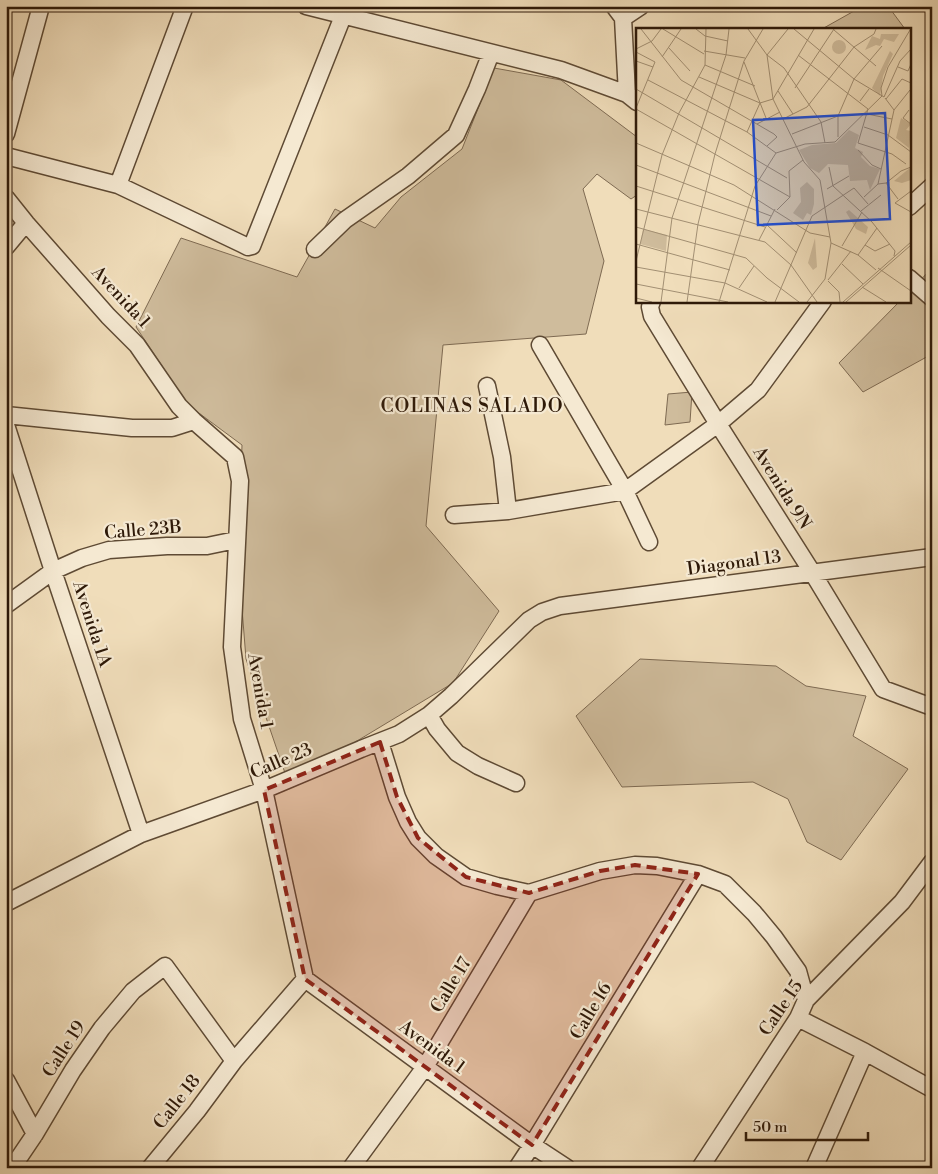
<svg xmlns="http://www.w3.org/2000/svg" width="938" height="1174" font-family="'Libre Bodoni',serif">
	<rect width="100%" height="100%" fill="#f0ddba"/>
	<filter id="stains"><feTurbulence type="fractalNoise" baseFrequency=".004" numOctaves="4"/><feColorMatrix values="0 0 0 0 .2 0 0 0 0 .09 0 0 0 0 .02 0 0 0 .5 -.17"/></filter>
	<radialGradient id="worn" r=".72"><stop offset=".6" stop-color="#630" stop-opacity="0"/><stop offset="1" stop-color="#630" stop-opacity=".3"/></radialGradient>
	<path fill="#cfbc9c" stroke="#7e6a52" d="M863,6H888L905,29H822Z
		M494,68L561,80L637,137V195L631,199L597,174L583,189L604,261L586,334L443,345L426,526L499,611L453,683L352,744L285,773L246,659L238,558L242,445L188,405L136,327L181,238L297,277L335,209L375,228L401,197L462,149Z
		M932,268V354L863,392L839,363L900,301H909V292Z
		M692,392L690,422L665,425L668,394Z
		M640,659L776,666L806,686L866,696L853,736L908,769L841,860L807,842L788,799L753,782L622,787L576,716Z"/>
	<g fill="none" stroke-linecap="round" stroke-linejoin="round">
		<g stroke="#5e4a34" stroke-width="19">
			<path id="minor" d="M306,6L561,70L627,94
				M614,6L623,18L627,94L637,102
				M623,18L641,6
				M6,134L41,6
				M6,156L118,185L242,244L248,247L252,246L347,6
				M118,185L185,6
				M6,198L26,223L108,316L137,345L179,406L194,421L235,457L240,481L232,647L242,719L264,790L305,979L532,1145L567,1168
				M909,207L932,186
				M6,247L26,223
				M315,249L345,220L408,176L456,135L477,89L491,53
				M909,278L932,298
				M652,301L650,307L652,316L718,424L812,572L883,689L932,707
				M540,345L625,491L649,542
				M487,386L502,457L508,511
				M6,415L132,428H172L194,421
				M6,425L53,571L141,834
				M454,515L508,511L625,491L718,424L758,390L823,301
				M6,605L53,571L82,558L109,550L167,546H207L236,540
				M429,715L437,729L457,753L478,766L516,783
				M380,742L397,797L408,822L418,838L436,856L466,877L497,886L529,893L600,871L635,865L657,866L698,874L725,884L754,913L774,937L798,971L806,1000
				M6,903L141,834L264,790L361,749L399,734L429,715L451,696L529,620L542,612L560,606L932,557
				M798,1018L865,1052L932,1089
				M6,1080L35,1134
				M12,1168L35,1134L73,1070L102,1028L133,991L165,966L234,1061
				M150,1168L197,1111L234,1061L305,979
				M351,1168L425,1067L529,893
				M517,1168L532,1145L698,874
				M700,1168L798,1018L806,1000L902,902L932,862
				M814,1168L865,1052"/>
		</g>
		<use href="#minor" stroke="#f5e9d2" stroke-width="16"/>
	</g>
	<path fill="#8f2418" fill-opacity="0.2" stroke="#8f2418" stroke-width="4" stroke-dasharray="10 6" stroke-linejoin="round" d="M380,742L397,797L418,838L466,877L529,893L600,871L635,865L698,874L532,1145L305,979L264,790Z"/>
	<g text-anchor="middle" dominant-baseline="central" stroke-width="4.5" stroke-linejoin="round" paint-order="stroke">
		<g font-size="18" fill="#2e1908" stroke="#f5e9d2">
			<text transform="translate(121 297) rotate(47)">Avenida 1</text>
			<text transform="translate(782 488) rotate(58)">Avenida 9N</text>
			<text transform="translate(143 530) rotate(-5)">Calle 23B</text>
			<text transform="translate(734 563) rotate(-8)">Diagonal 13</text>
			<text transform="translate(92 624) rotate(72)">Avenida 1A</text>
			<text transform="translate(260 691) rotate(80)">Avenida 1</text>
			<text transform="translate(281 761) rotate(-23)">Calle 23</text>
			<text transform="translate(451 985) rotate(-59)">Calle 17</text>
			<text transform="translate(781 1008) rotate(-56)">Calle 15</text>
			<text transform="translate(591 1011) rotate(-59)">Calle 16</text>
			<text transform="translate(432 1047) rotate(36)">Avenida 1</text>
			<text transform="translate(64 1049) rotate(-57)">Calle 19</text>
			<text transform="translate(177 1102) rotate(-52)">Calle 18</text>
		</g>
		<g font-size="19" letter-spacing="1" fill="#2e1908" stroke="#f5e9d2">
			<text x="472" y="406">COLINAS SALADO</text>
		</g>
	</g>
	<g transform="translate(636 28)">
		<rect width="275" height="275" fill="#f0ddba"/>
		<path d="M245,6H263L258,14L248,11L244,18L240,17L229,22L236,8L244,11ZM196 19a7 7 0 1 1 14 0a7 7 0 1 1-14 0ZM254,23L257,26L247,48L244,68L236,60ZM265,90L275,96L270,102L275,103L273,120L260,110ZM213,102L223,107L219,120L227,124L225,129L234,138L244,141L234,162L231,152L214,153L212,137L192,136L183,145L174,140L163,122L176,117L200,115ZM275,139V152L266,155L258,153ZM171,154L178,161V176L175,187L171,185L167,192L157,185L165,174L164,160ZM213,182L232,199L230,206L220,201L210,184ZM7,201L31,207L30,223L4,216ZM179,210L181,239L177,242L172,235Z" fill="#cfbc9c"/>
		<path fill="none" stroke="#a28f73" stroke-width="1" d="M5,1L45,52L138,106L141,109L131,118M27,1L68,26M60,1L69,8L92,13M112,1L131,27L137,71L168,134L184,152L195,215L189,251M158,1L218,51L248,69M198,2L240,38M33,20L54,43M0,21L16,13L25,1M68,23L109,30M0,24L19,34L0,80M131,27L148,40L185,94L189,115M131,27L152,1M162,27L232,81L222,115L256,126L270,136M26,29L45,1M0,33L17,39M108,34L130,90M69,37L119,58M262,39L272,43L275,36M63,49L124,75L137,71L178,1M12,52L111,104L140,125M159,60L198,1M0,61L151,150M142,63L157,86M248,69L264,33L275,21M249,70L258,82M250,71L266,51L275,55M224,73L233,61M0,81L154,169M273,82L267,90L275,96M231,86L256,91M147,91L171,79L218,19L238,6L240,1M121,96L144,84M228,99L252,107L275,124M111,104L124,75M156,106L202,88M202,109V88L218,51L246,18M0,115L98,157L174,205L194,209M222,122L236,137L245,141M0,137L135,188M193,139L197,158L236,194L259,223L258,228M250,155L262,171M242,156L258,82L274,62M0,158L129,199M191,161L213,148M275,163L259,175L275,184M228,169L242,156L250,155L265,143L275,139M0,181L129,214L155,237L181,274M141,182L154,169L153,143L167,132M225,183L245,167M131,197L161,225M0,199L110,230L131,250L163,274M123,212L139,181M195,215L222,227L240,242M0,216L94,242M229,217L239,223L254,216M206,218L226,184M222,227L241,200M0,233L26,127L43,85L69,37L70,1M206,236L227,256M0,239L89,255L131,274M242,240L275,263M192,252L215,223M192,253L203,264L204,274M0,256L92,274M226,259L250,274M103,260L118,238M0,270L16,274M25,274L36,190L90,27L93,1M51,274L62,196L79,126L108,33L127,1M83,274L119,158L140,125L169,116L199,114L246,68L245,60L252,39L274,2M139,274L176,188L218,160L232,176M171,274L189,251M207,274L275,214M210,274L275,217"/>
		<path fill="#1d4ed8" fill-opacity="0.15" stroke="#1d4ed8" stroke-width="2.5" d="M249,85L254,191L122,197L117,92Z"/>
		<rect width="275" height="275" fill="none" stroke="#2e1908" stroke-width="2.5"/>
	</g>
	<rect width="938" height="1174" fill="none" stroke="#f0ddba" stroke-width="25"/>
	<rect x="8" y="8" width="923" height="1159" fill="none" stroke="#2e1908" stroke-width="2.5"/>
	<rect x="12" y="12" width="913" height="1149" fill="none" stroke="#2e1908"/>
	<path d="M746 1132v8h122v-8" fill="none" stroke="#2e1908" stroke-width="2.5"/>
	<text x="753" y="1132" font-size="15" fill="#2e1908" stroke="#f5e9d2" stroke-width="4" paint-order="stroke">50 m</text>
	<rect width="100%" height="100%" filter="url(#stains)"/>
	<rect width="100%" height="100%" fill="url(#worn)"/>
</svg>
